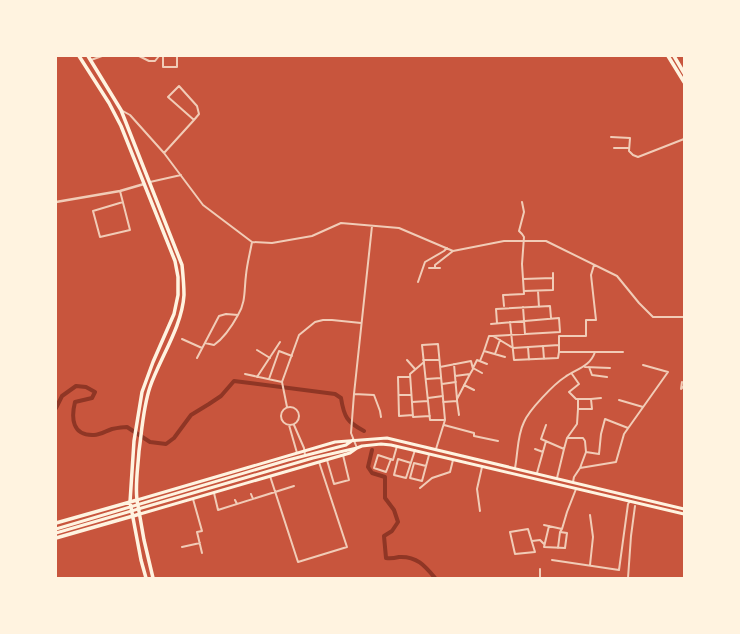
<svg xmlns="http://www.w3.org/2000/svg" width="740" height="634" font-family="Literata,serif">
	<rect width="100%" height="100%" fill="#c8553d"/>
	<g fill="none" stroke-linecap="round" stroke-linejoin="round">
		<path stroke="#8f3625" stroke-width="4" d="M56,408L62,396L76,386L86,387L95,392L92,398L75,402C71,418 72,436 94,435C100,435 106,431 112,429C117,428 122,427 127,427L150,442L166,444L174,438L191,415L209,404L221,396L234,381L335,394L341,398C344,417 347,422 364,431
			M372,450L368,467L372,473L385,477V498L394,510L398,522L392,531L384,536L386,558C391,559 395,558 399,557C417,556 425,566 435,578"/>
		<path stroke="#f1ccb7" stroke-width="2" d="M139,56L149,61H155L159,56
			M163,56V67H177V56
			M91,60L102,56
			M121,110L130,115L164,153L203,205L252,242L272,243L312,236L341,223L399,228L453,251L504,241H546L617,276L639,303L653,317H684
			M611,137L630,138L629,151L633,155L638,157L684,139
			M614,148H629
			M164,153L194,120L168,97L179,86L197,106L199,114L194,120
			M150,182L181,175
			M120,191L130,230L100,237L93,211L123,202
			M594,265L591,275L596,320H586V336H559V352H595
			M429,268H435
			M440,268H435V265L453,251
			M553,273V278
			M523,279L553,278V290L524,291
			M418,282L425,262L444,251L447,248
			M538,291L539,307
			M504,306L503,295L524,294L522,264L524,237L522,234L519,231L524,212L522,202
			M523,307L525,334
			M238,315C246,302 244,290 246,275C247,264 250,253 252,242
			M510,322L514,360L558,358L559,352
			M497,323L496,309L550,306L551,318
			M491,324L559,318L560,332L493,336L513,348L559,345
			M493,336H489L484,351L505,357
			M182,339L202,348
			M543,346L544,359
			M528,347L529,360
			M257,350L270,358
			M495,354L500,340
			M197,358L219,316L226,314L238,315C232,326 224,338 214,345L205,343
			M407,360L415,369
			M423,360H439
			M480,361L484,351
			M424,362L410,374L413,417L430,416
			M454,364L455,376
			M440,367L471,361L473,369L470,374
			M585,367L610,368
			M589,367L592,375L607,377
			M473,368L477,360L487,364
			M473,368L482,373
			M245,374L282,382
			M257,377L280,342
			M410,377H398L399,416L413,415
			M269,379L279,351L292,356
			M426,379L441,378
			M682,382L681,389L684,386
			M442,384L456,382
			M464,385L474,390
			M354,394L374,395L380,411L381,417
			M399,395H411
			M428,398L443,396
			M591,399L601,398
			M619,400L643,407
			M457,401L459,415
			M412,402L428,401
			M443,402L457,401V399L455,376L470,374L457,399
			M281 416a9 9 0 1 1 18 0a9 9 0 1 1-18 0Z
			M287,407L282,382L299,335L315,322L323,320H332L361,323
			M578,409V399
			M289,425L297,453
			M294,425L304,448L305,455
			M444,425L474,433V436L498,441
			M546,425L541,439L564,449L567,438H583L585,441L586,452
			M567,438L577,424L578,409H592L591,399H576L569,392L579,384L572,374
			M357,448L351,433L354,394L372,226
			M436,449L445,420L438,344L422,345L430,420H445
			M535,449L543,452
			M391,459L386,472L374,468L378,455L393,460L397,446
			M327,460L334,484L349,480L343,455
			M411,463L398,459L394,475L406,478L415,450
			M426,466L414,463L410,478L422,481L429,455
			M515,468C518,453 517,436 524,422C529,410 554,384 565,377C576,369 590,367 595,352H623
			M580,468L586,452L599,454L601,434L605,419L628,428
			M537,473L546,441
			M270,476L298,562L347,547L319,462
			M557,478L564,449
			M573,482L574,477L580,468L616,462L624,434L668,372L643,365
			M420,488L432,478L450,472L453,460
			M214,493L218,510L294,486
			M251,494L253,499
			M193,499L202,531L197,532L202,553
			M235,500L237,504
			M480,511L477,489L482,467
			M544,525L562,529L567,512L576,489
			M549,526L544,547L565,548L567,533L560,532L562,529
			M528,529L535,552L515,554L510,532Z
			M532,541L540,540L544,544
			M182,547L200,543
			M558,548L560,532
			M552,560L619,570L628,504L630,501
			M590,565L593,537L590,515
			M540,569V578
			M628,578L631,536L635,506"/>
		<path stroke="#f1ccb7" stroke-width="2.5" d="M56,202L120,191L144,184"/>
		<path stroke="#fff3e0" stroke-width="3" d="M137,500L335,442L387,438L684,509
			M140,514L350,453L357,448L362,446L381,444L391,445L684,514
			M56,529L288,460L346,445L353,440
			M56,533L313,458L357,448"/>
		<path stroke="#fff3e0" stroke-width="3.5" d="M79,56L109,103L121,126L175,261L178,277V295L174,314L153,362L142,392L134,441L130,502
			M88,56L121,110L182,265C183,275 184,285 184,295C182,327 160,358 150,387C143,408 142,430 139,451C138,467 135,485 137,500
			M668,56L684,82
			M674,56L684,73"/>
		<path stroke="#fff3e0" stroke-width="3.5" d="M130,502L141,560L146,578
			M56,523L137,500L144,540L153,578
			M56,538L140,514"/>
	</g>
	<rect width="740" height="634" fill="none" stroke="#fff3e0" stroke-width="114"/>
</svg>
